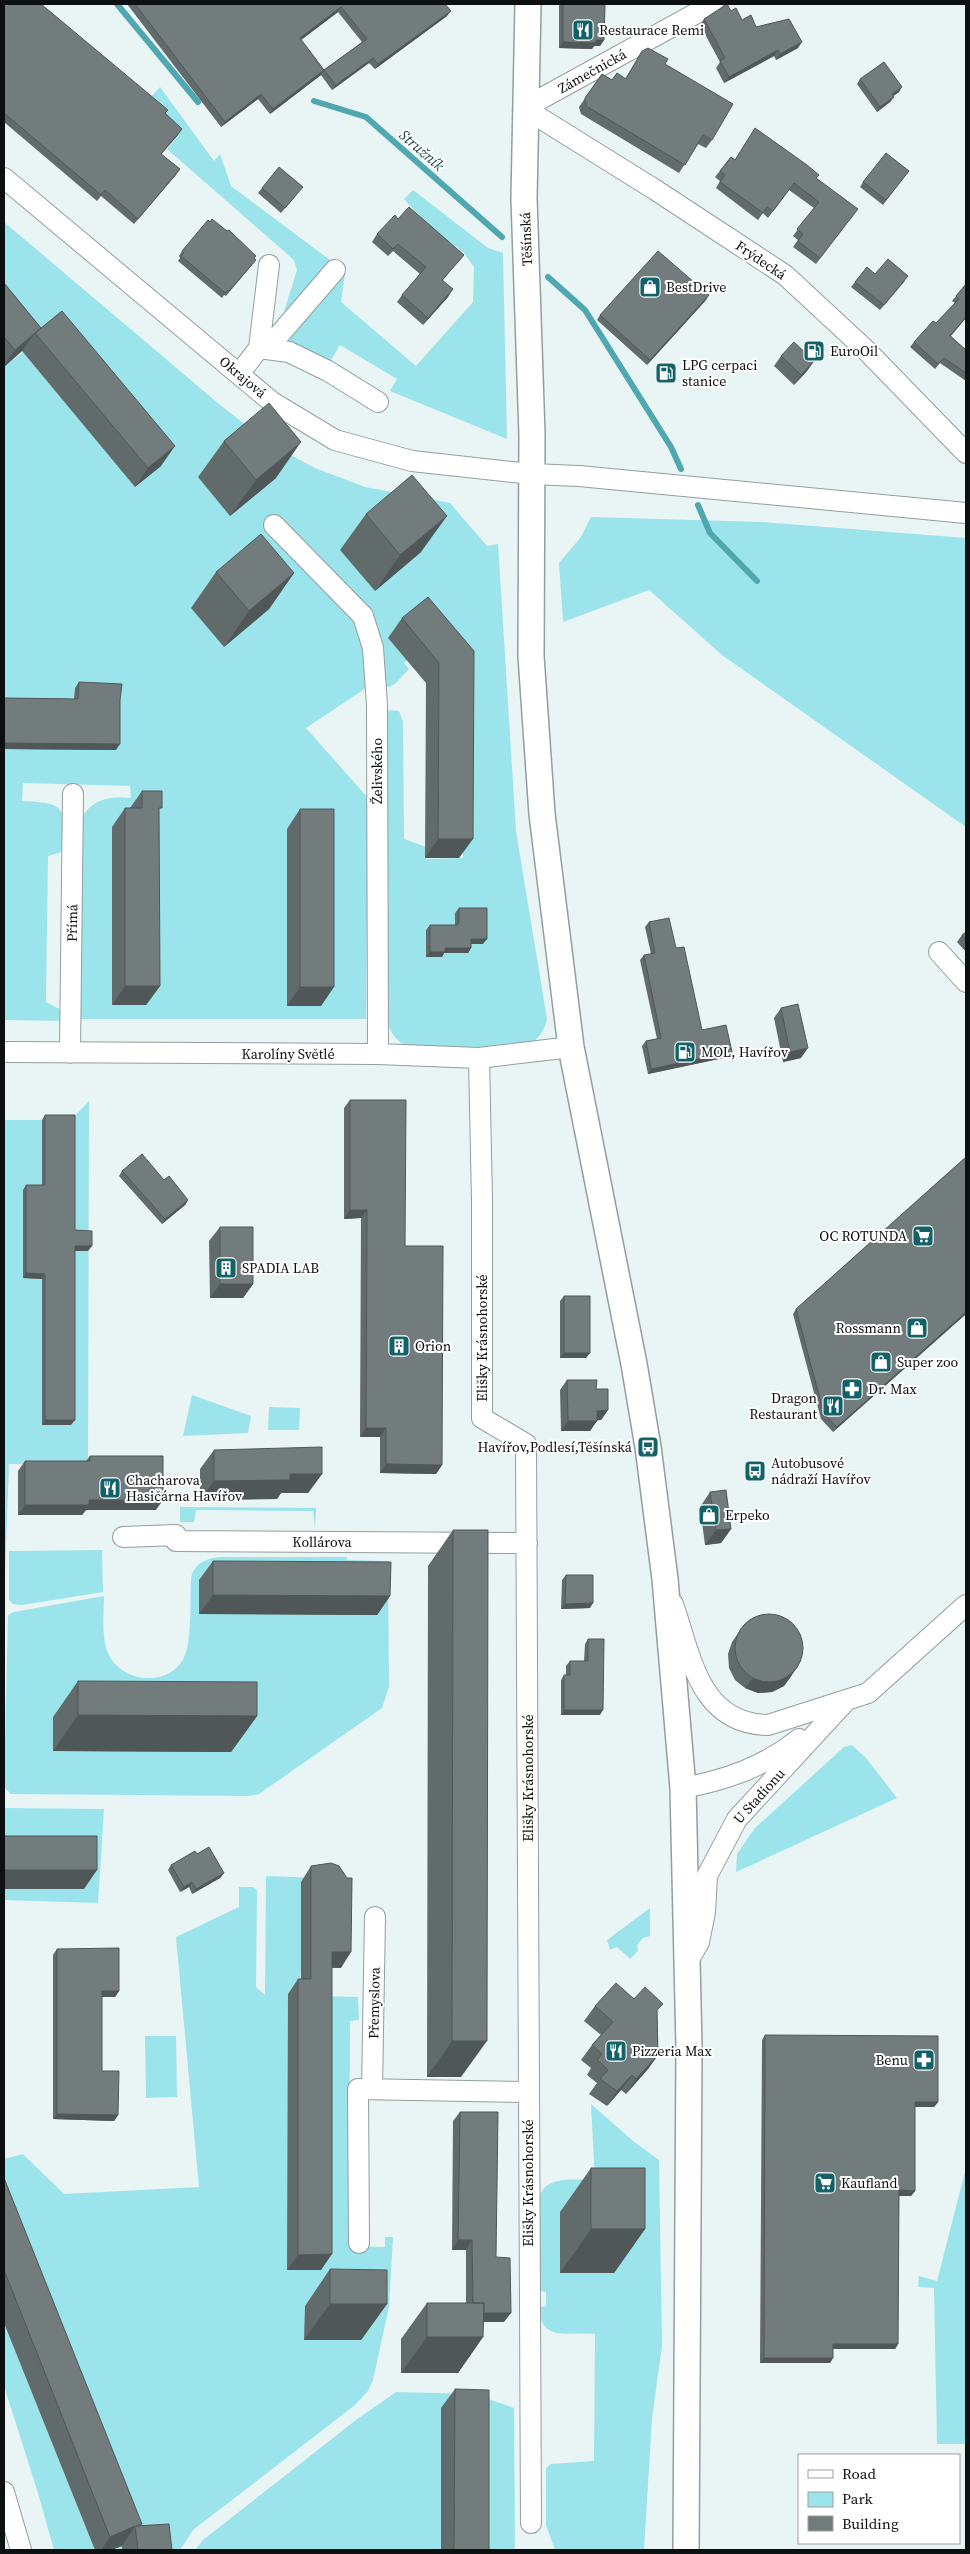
<svg xmlns="http://www.w3.org/2000/svg" width="970" height="2554" font-family="'Source Serif 4',serif">
	<rect width="100%" height="100%" fill="#e9f4f5"/>
	<path fill="#9be4eb" d="M160,87L214,161L220,154L231,186L342,269L346,266L341,302L416,366L473,302L474,267L464,253L427,224L404,199L413,190L488,248L503,253L507,439L390,391L397,379L340,345L331,360L365,381L265,340L281,321L297,270L294,260L167,149L179,135L161,119L147,101Z
		M4,222L219,404L270,444L315,468L365,487L450,503L487,546L498,544L516,831L547,1019C544,1034 535,1042 522,1049L408,1047C394,1040 389,1030 385,1015L386,713L390,710L399,711L403,722L404,839L426,847V859L463,858L461,717L408,660L404,663L409,669L395,684L389,687L369,686L306,728L368,798L366,1019H79L80,820C92,799 108,796 131,798L130,786L23,783L22,801C65,803 65,806 65,848L59,853L48,856L46,1002L65,1012L64,1021L4,1020V367L23,352L136,487L164,463L150,447L28,347L4,314Z
		M591,517L762,522L966,538V827L722,655L649,590L563,622L559,563L581,537Z
		M89,1101L88,1463L9,1464L4,1601V1120H71Z
		M192,1395L251,1416L248,1433L183,1436Z
		M269,1407L300,1408L299,1430H268Z
		M180,1507L316,1508L315,1529L313,1511L196,1510L194,1522H180Z
		M102,1550L103,1592L22,1605L13,1604L9,1600V1551Z
		M218,1557H347V1560L388,1561L389,1687L382,1708L259,1794L248,1796L11,1794L5,1788L4,1783L8,1615L14,1612L104,1596C104,1613 101,1636 108,1653C121,1684 172,1688 185,1655C192,1639 190,1598 191,1579C193,1564 205,1559 218,1557Z
		M852,1745L866,1758L897,1798L736,1872L737,1854L755,1828L844,1747Z
		M4,1808L104,1809L98,1903L4,1900Z
		M266,1876L321,1878L301,1967L288,2270L322,2269V1996L358,1997L359,2020L350,2021L349,2246L385,2247V2237H393L389,2307L373,2380L368,2391L355,2405L193,2530L180,2550H54L38,2493L4,2386V2159L23,2154L64,2194L199,2187L176,1937L239,1907V1887H253L257,1890L256,1987L265,1995Z
		M650,1908V1936L643,1938L637,1945L638,1951L630,1959L617,1947L610,1950L607,1940Z
		M145,2036H176L177,2097L146,2098Z
		M591,2104L633,2141L659,2160L662,2346L652,2418L644,2550H555L546,2525V2468L551,2464L594,2461L595,2334C570,2331 539,2343 540,2307L546,2306V2292L540,2291V2195C548,2175 576,2180 595,2180Z
		M966,2168V2444H937L934,2288L918,2287L919,2276L937,2281Z
		M396,2392L474,2394L514,2408L515,2550H195L203,2540L356,2420Z"/>
	<g fill="none" stroke-linecap="round" stroke-linejoin="round">
		<path stroke="#4fa8b0" stroke-width="6" d="M117,4L198,102
			M314,101L366,117L502,237
			M548,277L585,310L671,447L681,469
			M698,505L710,533L757,581"/>
		<g stroke="#949e9f" stroke-width="22">
			<path id="minor" d="M713,4L524,108L654,189L785,275L866,350L966,453
				M4,178L272,402L335,440L412,461L531,474L579,476L966,513
				M259,348L269,265
				M267,349L335,270
				M239,374L259,348L289,352L328,371L378,402
				M274,525L363,616L373,648L377,705L378,1054
				M939,952L966,982
				M4,1052L378,1054L479,1058L571,1047
				M70,1053L73,794
				M479,1058L482,1201V1418L526,1444L531,2523
				M123,1537L176,1535V1541L527,1543
				M673,1604C691,1656 699,1724 768,1725L868,1693L966,1605
				M683,1788C726,1780 764,1767 799,1739
				M687,1963L699,1942L705,1912L707,1876L737,1819L843,1704
				M372,2089L375,1917
				M359,2243L358,2089L528,2092
				M4,2492L21,2550"/>
		</g>
		<g stroke="#949e9f" stroke-width="28">
			<path id="major" d="M528,4L524,198L532,435L531,656L542,814L571,1047L634,1364L648,1447L665,1579L683,1788L689,2047L686,2550"/>
		</g>
		<use href="#minor" stroke="#fff" stroke-width="20"/>
		<use href="#major" stroke="#fff" stroke-width="25"/>
	</g>
	<path fill="#626b6c" fill-rule="evenodd" d="M4,4L165,113L178,135L161,154L180,169L134,224L101,196L97,201L4,122Z
		M127,4H445L447,16L375,69L369,63L332,90L321,75L270,114L258,99L221,127ZM338,12L362,42L324,70L301,40Z
		M559,4H639V5L605,4L604,40L600,46H594L592,49L559,48Z
		M731,11L742,20L798,48L776,60L774,56L724,83L716,68L720,62L700,25L704,19Z
		M642,51L665,64L712,140L706,148L698,144L679,173L581,114L579,107L602,74L612,80L617,73L625,79Z
		M860,79L899,92L893,96L894,97L890,102L877,112L857,84Z
		M731,157L734,159L816,178L853,215L816,264L793,247L798,240L793,236L814,208L789,190L768,218L763,213L758,220L716,188L720,181L715,177Z
		M905,176L883,205L860,187L863,182Z
		M262,188L299,192L281,213L258,193Z
		M398,219L464,255L458,262L443,280L448,297L423,325L397,302L402,295L420,274L393,251L388,256L372,242L377,234Z
		M210,222L254,259L252,265L226,296L224,295L222,298L178,261L180,258L179,256L182,251Z
		M875,274L905,281L880,310L851,287L855,282Z
		M4,283L41,328L161,466L135,487L22,351L4,367Z
		M966,284V318L951,336L966,350V381L940,363L935,369L910,347L914,342L936,323L955,303L952,301Z
		M706,300L647,365L597,320L600,315Z
		M781,356L814,361L807,371L794,385L774,366Z
		M224,441L276,478L230,516L198,477Z
		M366,514L421,552L375,591L340,550Z
		M216,572L294,573L269,609L224,647L191,608Z
		M402,618L474,651L459,858H425L426,683L388,638Z
		M79,682L120,700L116,750L4,749V698L74,699L75,688Z
		M142,791L160,986L146,1005H112V827L125,808H130Z
		M300,809L321,1006H287V829Z
		M459,908L483,944H471V948L468,953H444L442,957H426V930L430,925H455V913Z
		M649,922L676,948L702,1030L728,1057L648,1074L642,1046L646,1041L657,1039L640,960L644,955L651,954L645,927Z
		M966,932V952L957,942L962,935Z
		M781,1008L801,1058L783,1062L774,1018Z
		M350,1100L405,1246L442,1465L436,1474L380,1473V1437H360L361,1218L344,1219V1108Z
		M45,1115L75,1230L88,1251H75L71,1425H42V1279L23,1278V1190L26,1185H42V1120Z
		M966,1157V1314L833,1432L821,1419L793,1314L796,1309Z
		M122,1171L164,1180L188,1200L185,1205L162,1224L119,1176Z
		M220,1227L253,1284L243,1298H210L209,1241Z
		M564,1296L586,1358H560V1301Z
		M567,1380L596,1389L608,1410L601,1420H597L590,1431H561L560,1390Z
		M214,1450L322,1474L308,1493H281L277,1499L200,1500V1469Z
		M90,1456L156,1510H86L82,1515H18V1471L25,1461H86Z
		M710,1492L731,1529L721,1543L705,1545L700,1507Z
		M453,1530L461,2077H427L428,1566Z
		M213,1561L390,1596L377,1615L199,1614V1580Z
		M566,1575L590,1608L561,1609L562,1580Z
		M739,1632L792,1675L784,1686L772,1692L758,1693L745,1688L735,1680L729,1668L728,1654L732,1642Z
		M588,1639L600,1715H561V1680L564,1675H566V1666L570,1661H584L585,1644Z
		M78,1681L257,1716L231,1752L53,1751V1717Z
		M197,1854L224,1873L220,1878L192,1894L189,1887L180,1892L168,1870L171,1865Z
		M311,1866L341,1968H332L321,2270H287L288,1994L298,1979H301V1882Z
		M57,1949L119,1991L115,1997H102V2071L118,2115L114,2121L53,2119V1955Z
		M634,1999L657,2012L658,2055L648,2069L626,2094L621,2090L607,2106L589,2094L597,2083L587,2075L591,2068L581,2060L592,2045L601,2035L584,2021L595,2006Z
		M765,2035L938,2102L934,2107H915V2191L911,2196H899L898,2344L895,2349H833V2358L830,2363H760L762,2040Z
		M460,2112L496,2257L504,2322H483V2337L458,2373H401V2339L427,2303H466V2250H452L453,2121Z
		M591,2168L645,2229L614,2273H560V2212Z
		M4,2178L141,2526L172,2550H122V2546L111,2550H95L4,2323Z
		M330,2269L387,2304L361,2340H304L305,2306Z
		M455,2389L489,2550H441V2408Z"/>
	<path fill="#505758" d="M602,4H639V5Z
		M341,7L338,12L297,43L300,38Z
		M451,11L447,16L375,69L378,64Z
		M596,40H604L600,46H594L592,49L559,48L563,42Z
		M802,42L798,48L776,60L780,54Z
		M778,50L774,56L724,83L729,77Z
		M373,58L369,63L332,90L336,85Z
		M324,70L321,75L270,114L273,109Z
		M902,87L899,92L889,99L892,94Z
		M261,94L258,99L221,127L225,122Z
		M894,97L890,102L877,112L880,107Z
		M182,129L178,135L157,159L161,154Z
		M180,169L176,175L134,224L138,219Z
		M453,289L448,297L423,325L428,318Z
		M709,295L706,300L647,365L650,360Z
		M35,333L22,351L4,367V365L15,350Z
		M814,361L807,371L794,385L801,375Z
		M301,442L276,478L230,516L256,480Z
		M175,446L161,466L135,487L148,468Z
		M447,516L421,552L375,591L400,555Z
		M294,573L269,609L224,647L249,611Z
		M4,743L120,744L116,750L4,749Z
		M438,839H473L459,858H425Z
		M471,939H487L483,944H468Z
		M445,948H471L468,953H444L442,957H426L430,952Z
		M125,986H160L146,1005H112Z
		M300,987H334L321,1006H287Z
		M808,1048L801,1058L783,1062L790,1052Z
		M732,1052L728,1057L648,1074L651,1069Z
		M188,1200L185,1205L162,1224L165,1219Z
		M350,1210H367L361,1218L344,1219Z
		M75,1246H92L88,1251H72Z
		M26,1273L45,1274L42,1279L23,1278Z
		M220,1284H253L243,1298H210Z
		M966,1312V1314L833,1432L837,1427Z
		M564,1353H590L586,1358H560Z
		M608,1410L601,1420L590,1421L597,1411Z
		M45,1420H75L71,1425H42Z
		M568,1421H597L590,1431H561Z
		M366,1428H386L380,1437H360Z
		M386,1464L442,1465L436,1474L380,1473Z
		M290,1474H322L308,1493H281L277,1499L200,1500L214,1481Z
		M89,1500H163L156,1510H86L82,1515H18L25,1505Z
		M731,1529L721,1543L705,1545L716,1530Z
		M213,1595L390,1596L377,1615L199,1614Z
		M593,1603L590,1608L561,1609L565,1604Z
		M799,1665L784,1686L772,1692L758,1693L745,1688L752,1679Z
		M564,1710H603L600,1715H561Z
		M78,1715L257,1716L231,1752L53,1751Z
		M4,1870H97L84,1889H4Z
		M224,1873L220,1878L192,1894L196,1889Z
		M192,1882L189,1887L180,1892L184,1887Z
		M332,1952H351L341,1968L322,1967Z
		M102,1991H119L115,1997H98Z
		M452,2041H487L461,2077H427Z
		M658,2055L648,2069L626,2094L636,2079Z
		M632,2075L621,2090L607,2106L617,2091Z
		M915,2102H938L934,2107H911Z
		M57,2114L118,2115L114,2121L53,2119Z
		M899,2190L915,2191L911,2196H895Z
		M591,2229H645L614,2273H560Z
		M458,2240H472L466,2250H452Z
		M332,2254L321,2270H287L298,2255Z
		M330,2304H387L361,2340H304Z
		M473,2313H511L504,2322H467Z
		M427,2337H483L458,2373H401Z
		M833,2344H898L895,2349H830Z
		M764,2358H833L830,2363H760Z
		M135,2526L122,2546L111,2550H101L110,2537Z"/>
	<path fill="#727c7d" stroke="#505758" fill-rule="evenodd" d="M4,4H41L168,110L165,113L182,129L161,154L180,169L138,219L105,190L101,195L4,113Z
		M135,4H445L451,11L378,64L373,58L336,85L324,70L273,109L261,94L225,122ZM341,7L367,39L324,70L300,38Z
		M563,4H605L604,40H596V43L563,42Z
		M727,4L731,11L736,8L742,20L751,15L756,27L789,19L802,42L780,54L778,50L729,77L720,61L725,58L704,19Z
		M648,48L668,59L665,64L733,104L712,140L703,135L685,165L586,106L585,98L602,74L612,80L617,73L626,79L642,51Z
		M884,62L902,87L892,94L894,97L880,107L860,79Z
		M755,128L807,165L819,175L816,178L858,209L820,258L798,241L803,234L797,229L819,202L794,183L773,211L767,207L763,213L720,182L725,175L720,171L731,157L735,160Z
		M886,153L909,171L886,200L863,182Z
		M279,167L303,187L285,208L262,188Z
		M409,207L464,255L442,280L453,289L428,318L402,295L426,267L398,244L393,249L377,234L395,215L398,219Z
		M212,219L227,231L229,230L256,256L254,258L256,260L229,291L228,290L225,293L181,256L184,253L182,251L208,220L210,222Z
		M658,251L709,295L650,360L600,315Z
		M888,259L908,276L884,305L855,282L867,267L875,274Z
		M4,283L41,328L15,350L4,337Z
		M966,284V317L950,336L966,350V373L944,358L938,364L914,342L933,321L936,323L959,299L956,296Z
		M62,311L175,446L148,468L35,333Z
		M794,342L814,361L801,375L781,356Z
		M269,403L301,442L256,480L224,441Z
		M412,475L447,516L400,555L366,514Z
		M261,534L294,573L249,611L216,572Z
		M428,597L474,651L473,839H438L439,663L402,618Z
		M79,682L122,684L120,700V744L4,743V698L78,699Z
		M142,791H162V808H159L160,986H125V808H142Z
		M300,809H334V987H300Z
		M459,908H487V939H471V948H445V952H430V925H457L459,922Z
		M669,918L676,948L684,947L702,1030L726,1025L732,1052L651,1069L646,1041L661,1038L644,955L655,953L649,922Z
		M966,932V940L962,935Z
		M798,1004L808,1048L790,1052L781,1008Z
		M350,1100H406L405,1246H443L442,1465L386,1464V1428H366L367,1210H350Z
		M45,1115H75V1230L92,1231V1246H75V1420H45V1274L26,1273V1185H45Z
		M142,1154L164,1180L169,1176L188,1200L165,1219L122,1171Z
		M966,1157V1312L837,1427L824,1414L796,1309Z
		M220,1227H253V1284H220Z
		M564,1296H590V1353H564Z
		M567,1380H597L596,1389H608V1410L597,1411V1421H568Z
		M322,1447V1474H290V1480L214,1481V1450Z
		M90,1456H163V1500H89V1505H25V1461H90Z
		M726,1490L731,1529L716,1530L710,1492Z
		M453,1530H488L487,2041H452Z
		M213,1561L391,1562L390,1596L213,1595Z
		M566,1575H593V1603L565,1604Z
		M735 1648a34 34 0 1 1 68 0a34 34 0 1 1-68 0Z
		M588,1639H604L603,1710H564V1675H570V1661H588Z
		M78,1681L257,1682V1716L78,1715Z
		M4,1836H97V1870H4Z
		M209,1847L224,1873L196,1889L192,1882L184,1887L171,1865L195,1851L197,1854Z
		M331,1863L339,1866L347,1878H352L351,1952H332V2254L298,2255V1979H311V1866Z
		M119,1948V1991H102V2071H119L118,2115L57,2114V1949Z
		M616,1983L634,1999L645,1987L663,2004L657,2010L658,2055L636,2079L632,2075L617,2091L600,2079L608,2070L597,2060L602,2054L592,2045L613,2022L595,2006Z
		M765,2035L938,2036V2102H915V2191L899,2190L898,2344H833V2358H764Z
		M460,2112H498L496,2257L510,2258L511,2313H484V2303H473L472,2240H458Z
		M591,2168H645V2229H591Z
		M4,2178L142,2524L136,2526L169,2524L172,2550H138L135,2526L110,2537L4,2270Z
		M330,2269L387,2270V2304H330Z
		M427,2303H484L483,2337H427Z
		M455,2389L489,2390V2550H454Z"/>
	<defs>
		<g id="restaurant-square" transform="scale(1.125)"><rect x="-9" y="-9" width="18" height="18" rx="4" fill="#126268" stroke="#fff"/><path d="M-5-6h1v4h1v-4h1v4h1v-4h1v5L-1.5 .5V6h-2V.5L-5-1ZM5-6V6H3V1.5H1.5Q1.5-4 5-6Z" fill="#fff"/></g>
		<g id="shop-square" transform="scale(1.125)"><rect x="-9" y="-9" width="18" height="18" rx="4" fill="#126268" stroke="#fff"/><path d="M-5-2.5h2.3a2.7 3.5 0 0 1 5.4 0H5L5.5 6h-11ZM-1.5-2.5h3a1.5 2.3 0 0 0-3 0Z" fill="#fff"/></g>
		<g id="fuel-square" transform="scale(1.125)"><rect x="-9" y="-9" width="18" height="18" rx="4" fill="#126268" stroke="#fff"/><path d="M-5.5-6h7V0h2V4h1.3V-2.5L3-4.5l.8-.8L6-3V5H2.5V1h-1V6h-7ZM-4.2-4.7v3.2H.2V-4.7Z" fill="#fff"/></g>
		<g id="supermarket-square" transform="scale(1.125)"><rect x="-9" y="-9" width="18" height="18" rx="4" fill="#126268" stroke="#fff"/><path d="M-6-5.5h2.5l.6 2H6L4.5 2H-2.5L-4.4-4H-6ZM-1.5 3.2a1.3 1.3 0 1 0 .1 0ZM3 3.2a1.3 1.3 0 1 0 .1 0Z" fill="#fff"/></g>
		<g id="building-square" transform="scale(1.125)"><rect x="-9" y="-9" width="18" height="18" rx="4" fill="#126268" stroke="#fff"/><path d="M-4-6H4V6H1V3H-1V6H-4ZM-2.5-4.3h1.7v1.8h-1.7ZM.8-4.3h1.7v1.8H.8ZM-2.5-1h1.7V.8h-1.7ZM.8-1h1.7V.8H.8Z" fill="#fff"/></g>
		<g id="pharmacy-square" transform="scale(1.125)"><rect x="-9" y="-9" width="18" height="18" rx="4" fill="#126268" stroke="#fff"/><path d="M-2-6h4v4h4v4h-4v4h-4v-4h-4v-4h4Z" fill="#fff"/></g>
		<g id="bus-square" transform="scale(1.125)"><rect x="-9" y="-9" width="18" height="18" rx="4" fill="#126268" stroke="#fff"/><path d="M-5-6H5V4H4V6H2V4H-2V6H-4V4H-5ZM-3.5-4V0h7V-4ZM-3.5 1.2v1.5H-2V1.2ZM2 1.2v1.5H3.5V1.2Z" fill="#fff"/></g>
	</defs>
	<g fill-rule="evenodd">
		<use href="#restaurant-square" x="583" y="30"/>
		<use href="#shop-square" x="650" y="287"/>
		<use href="#fuel-square" x="814" y="351"/>
		<use href="#fuel-square" x="666" y="373"/>
		<use href="#fuel-square" x="685" y="1052"/>
		<use href="#supermarket-square" x="923" y="1236"/>
		<use href="#building-square" x="226" y="1268"/>
		<use href="#shop-square" x="917" y="1328"/>
		<use href="#building-square" x="399" y="1346"/>
		<use href="#shop-square" x="881" y="1362"/>
		<use href="#pharmacy-square" x="852" y="1389"/>
		<use href="#restaurant-square" x="833" y="1406"/>
		<use href="#bus-square" x="648" y="1447"/>
		<use href="#bus-square" x="755" y="1471"/>
		<use href="#restaurant-square" x="110" y="1488"/>
		<use href="#shop-square" x="709" y="1515"/>
		<use href="#restaurant-square" x="616" y="2051"/>
		<use href="#pharmacy-square" x="924" y="2060"/>
		<use href="#supermarket-square" x="825" y="2183"/>
	</g>
	<g text-anchor="middle" dominant-baseline="central" stroke-width="4" stroke-linejoin="round" paint-order="stroke">
		<g font-size="14" fill="#0c1010" stroke="#fff" text-anchor="start">
			<text x="599" y="30">Restaurace Remi</text>
			<text x="666" y="287">BestDrive</text>
			<text x="830" y="351">EuroOil</text>
			<text x="682" y="365">LPG cerpaci<tspan x="682" dy="16">stanice</tspan></text>
			<text x="701" y="1052">MOL, Havířov</text>
			<text x="907" y="1236" text-anchor="end">OC ROTUNDA</text>
			<text x="242" y="1268">SPADIA LAB</text>
			<text x="901" y="1328" text-anchor="end">Rossmann</text>
			<text x="415" y="1346">Orion</text>
			<text x="897" y="1362">Super zoo</text>
			<text x="868" y="1389">Dr. Max</text>
			<text x="817" y="1398" text-anchor="end">Dragon<tspan x="817" dy="16">Restaurant</tspan></text>
			<text x="632" y="1447" text-anchor="end">Havířov,Podlesí,Těšínská</text>
			<text x="771" y="1463">Autobusové<tspan x="771" dy="16">nádraží Havířov</tspan></text>
			<text x="126" y="1480">Chacharova<tspan x="126" dy="16">Hasičárna Havířov</tspan></text>
			<text x="725" y="1515">Erpeko</text>
			<text x="632" y="2051">Pizzeria Max</text>
			<text x="908" y="2060" text-anchor="end">Benu</text>
			<text x="841" y="2183">Kaufland</text>
		</g>
		<g font-size="14" fill="#0c1010" stroke="#fff">
			<text transform="translate(592 71) rotate(-29)">Zámečnická</text>
			<text transform="translate(526 239) rotate(-92)">Těšínská</text>
			<text transform="translate(761 260) rotate(34)">Frýdecká</text>
			<text transform="translate(243 377) rotate(40)">Okrajová</text>
			<text transform="translate(377 771) rotate(-90)">Želivského</text>
			<text transform="translate(72 923) rotate(-89)">Přímá</text>
			<text x="288" y="1054">Karolíny Světlé</text>
			<text transform="translate(482 1338) rotate(-90)">Elišky Krásnohorské</text>
			<text x="322" y="1542">Kollárova</text>
			<text transform="translate(528 1778) rotate(-90)">Elišky Krásnohorské</text>
			<text transform="translate(759 1796) rotate(-48)">U Stadionu</text>
			<text transform="translate(374 2003) rotate(-89)">Přemyslova</text>
			<text transform="translate(528 2183) rotate(-90)">Elišky Krásnohorské</text>
		</g>
		<g font-size="15" font-style="italic" fill="#1c4548" stroke="#fff">
			<text transform="translate(422 150) rotate(41)">Stružník</text>
		</g>
	</g>
	<rect width="970" height="2554" fill="none" stroke="#0c1010" stroke-width="10"/>
	<rect x="798" y="2454" width="162" height="90" fill="#ffffff" stroke="#9e9f9f"/>
	<rect x="808" y="2470" width="25" height="8" fill="#ffffff" stroke="#9e9f9f"/>
	<text x="842" y="2479" font-size="15" fill="#0c1010">Road</text>
	<rect x="808" y="2492" width="25" height="15" fill="#9be4eb" stroke="#9e9f9f"/>
	<text x="842" y="2504" font-size="15" fill="#0c1010">Park</text>
	<rect x="808" y="2516" width="25" height="15" fill="#727c7d" stroke="#9e9f9f"/>
	<text x="842" y="2529" font-size="15" fill="#0c1010">Building</text>
</svg>
